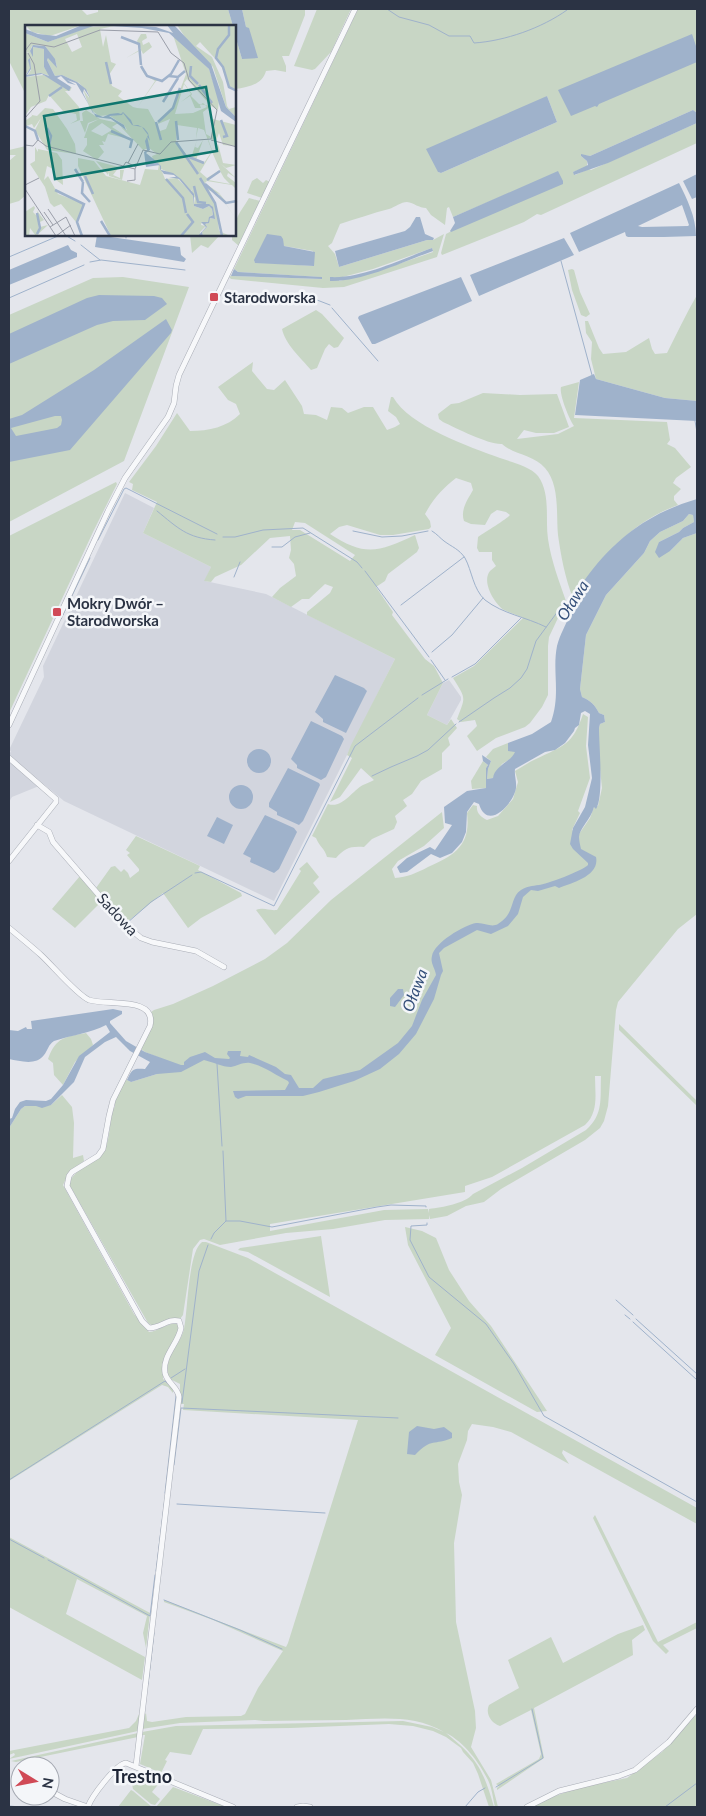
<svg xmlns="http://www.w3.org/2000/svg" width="706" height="1816" font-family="Lato,sans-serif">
	<rect width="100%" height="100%" fill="#e4e6ec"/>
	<path fill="#d2d5de" d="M125,493L154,508L143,533L211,567L205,581L266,594L395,659L274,901L64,801L9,755L11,751L9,750L44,677L43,666Z
		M449,680L461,697V700L447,725L427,715L443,683Z
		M9,760L39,786L12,797L9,802Z"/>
	<path fill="#c8d6c5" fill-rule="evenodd" d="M9,9H81L87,15L98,12V9H228L233,26H26V95L9,61Z
		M242,9H305V15L289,56H282L286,66V72L275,70L266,71C262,85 248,87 235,89V35L242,59L246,27Z
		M317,9H351L331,52L315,69L312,70L294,66Z
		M358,9H697V113L693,110L590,156L582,155L581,156L587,161V167L573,172L575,175L589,169L591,170L697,123V143L541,215L537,214L524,222L442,255L441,253L446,234L559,172L453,217L449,207L447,208L445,225L431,215L426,208C419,208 414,203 407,202C401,202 395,207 389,209C373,213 356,219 340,224L332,243L328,246L335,254L339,267L427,240H433L444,234L437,257L344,287L323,288L231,279L229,277L231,276L322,279L321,277L238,272L234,269ZM547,96L557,122L441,173L438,172ZM283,244L284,246L313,251V266L254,262ZM432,248L433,252L375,272L339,281V278L373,269Z
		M26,146V195L19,201L9,204V161L16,155H9V150Z
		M257,178L263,183L266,180L270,182L262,198L247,193L252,181Z
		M249,198L260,201L239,246L232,240V235H235C235,214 240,214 249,198Z
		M190,235H220L208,248L201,245L192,253Z
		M572,269L574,270L580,292L590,314L586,317L581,315L572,290L568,270Z
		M123,277L189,287L124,461L9,522V315L93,278Z
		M697,295V401L665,398L596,379L591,359L592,342L586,333L585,321H588L599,348L603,354L626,352L649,338L652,349L655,354L667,353C677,333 686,314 697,295Z
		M316,310L322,314L344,338L338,347L334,348L329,344L325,349L317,368L311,370C301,358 285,344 282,329Z
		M253,362L252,371L267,389L274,390L285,380L302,406L304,414L316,415L327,420L331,407L342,408L348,413L364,407H373L387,430L395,427L400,424L396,417L388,411L391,397H393C409,426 470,447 500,458C511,462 530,466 538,476C551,494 545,519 548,539C551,560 559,581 566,601L549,637L548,646V695L542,707L530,723L525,727L496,738L477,751L467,736L477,726L475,720L461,722L457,719C465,697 467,700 453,678L474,666L523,618C517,615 510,613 504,610C495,604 481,582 490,571C492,569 494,568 496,566L492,560V552H479L477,548L478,537C485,532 507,519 510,515L506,512L497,510L491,514L485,525L471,524L464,521C460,510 468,499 473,490L471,483L456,478C443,488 433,499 425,514L430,521L431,527L429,529L393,535H380L347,525L339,527L330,534C365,557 379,552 415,535L419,548L417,552L388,574L385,581L376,587L393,612L392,615L425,659L434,666L443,683L427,715L447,725L451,719L457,728L448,738L450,745L442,753V769L421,781L412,794L403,800L407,806L395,816L397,822L394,829L372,839L364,847C350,846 345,848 336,858L327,857C325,849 319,846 316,838L312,836L328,804C342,809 352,791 363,785C367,783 371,782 374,780L361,768L340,797L330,802L352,758L347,755L351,745L395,659L307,615V612L330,593L333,587L325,584L309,599H302L291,607L272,597L280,588L296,576L294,564L289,558L291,550L290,536L270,538L241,565L215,577L211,582L204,581L211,567L143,533L157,502L132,490L133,484L129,482L156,446L177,413L190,431C209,431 227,427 240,414L236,404L228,400L218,387ZM295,522L305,523L355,555L350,561L300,530H292Z
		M579,382L574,418L667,422L670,440L667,444L675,448L691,467L676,478L673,483L681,489L674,496V500L678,505C631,522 600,558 573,598C565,578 561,556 558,535C556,514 560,485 545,468C534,455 514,455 502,444C489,445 456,428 443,422L439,419L438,414L451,404L459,403L483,393L520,395L557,394L569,427L554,433H536L524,430L517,439L558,434L574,426C569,419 559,394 561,387Z
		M116,482L117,484L93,532L9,713V536Z
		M689,514L693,515L694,522L683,528L679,532L659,542L670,551L683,538L697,533V914L678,929L618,1002L616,1010L608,1106L604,1121L600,1128L585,1140L501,1189L484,1202L466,1206L447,1216L430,1219V1215L429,1219L385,1220L333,1229L286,1233L220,1245L204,1239L200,1240L193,1249L183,1315L180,1319L153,1326L148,1323L69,1184C75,1166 96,1166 105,1149C110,1138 110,1122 112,1109L115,1107V1101L125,1079L131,1082L157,1074L165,1060L145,1052L140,1048C146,1037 155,1025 151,1012L154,1010L173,1004L213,986L265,959L287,943L331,900L442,812L444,828L424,846L398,861L392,869L395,878C407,877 417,873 428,867C455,855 471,845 467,813L473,805L477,806C476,813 481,817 487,820L498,816L513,799L518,782L515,771C522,767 529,762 536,759C563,746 573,745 583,714L588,717L586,746L590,778L578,811L580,813L572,830L579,834L590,818L594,807L598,806L602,788L599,759V728L600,724L605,722L604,715L599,713C595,705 591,701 582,697L580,689L586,635L606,595L644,553L650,541L660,532L683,521ZM595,1076H601C600,1098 604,1114 586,1130L522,1168L473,1194C464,1204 443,1207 429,1209V1213L428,1209L384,1210L270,1231V1224L465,1192V1186L492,1177L585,1125C599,1112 595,1093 595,1076Z
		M508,743L509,747L516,752L513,757L502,764L493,778L487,779L488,769L491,761L486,757L493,749Z
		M483,761L488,765L486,768V788L472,789L471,781Z
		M136,836L200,866L198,870L241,893L242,896L201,918L188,928L163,893L126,923L96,888L111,867L115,866L121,872L124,869L128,873L130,878L139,871V869L127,855L130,853L126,850Z
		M307,862L319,877L313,883L320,892L275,935L256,910C265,907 268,911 277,910L301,871L299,869Z
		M80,876L102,901L75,928L52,909Z
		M619,1024L697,1101V1106L619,1030Z
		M86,1033L91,1039L93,1045L75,1062L63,1085L54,1075L53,1063L48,1059C56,1037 65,1037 86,1033Z
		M62,1095L72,1107L74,1123L73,1158L83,1155L84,1161L69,1172L63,1185L134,1314L149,1332C160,1331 167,1322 178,1324L180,1329L164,1365L163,1379L173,1388V1393L168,1387L162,1385L9,1481V1128L21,1109L25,1106L51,1105Z
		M405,1227L422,1231L436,1238L449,1270L469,1301L491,1326L547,1411L537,1412L435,1355L451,1328L408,1245Z
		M321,1236L330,1297L248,1252L238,1250L240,1248Z
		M202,1242H206L248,1258L697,1508V1524L563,1450L562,1453L569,1464L511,1432L493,1427L472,1424L468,1431L467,1440L458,1464L459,1482L462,1495L454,1543L456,1622L475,1711L476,1728L471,1747L491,1780L498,1807H495C493,1799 492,1788 488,1780C479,1762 464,1742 446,1733C477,1758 483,1769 494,1807H489L478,1774L473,1763L463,1752L461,1748L446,1737L433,1731L413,1726L389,1724L291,1728L203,1729L191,1755L170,1752L165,1760L167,1761L161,1773L140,1764L145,1735H142V1732L176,1726L403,1721L432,1727L444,1732C413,1714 379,1719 346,1720C318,1720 291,1721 264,1721L255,1720L180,1723L142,1729L144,1716L146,1713L147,1721L152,1722L186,1717L241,1716L245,1714L258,1688L283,1651L213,1620L164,1602V1600L286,1647L288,1643L358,1420L183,1410L184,1404H180V1384L170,1379C160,1360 180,1347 184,1329C188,1310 188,1252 202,1242Z
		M595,1515L658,1642L697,1622V1628L663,1645L669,1651L666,1654L653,1641L593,1518Z
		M9,1537L150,1613L146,1648L143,1633L147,1616L77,1579L66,1614L145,1657L142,1680L9,1607Z
		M643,1625L645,1630L632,1640L633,1655L534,1708L544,1758L497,1790V1788L499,1786L496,1784L539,1759L541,1754L531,1710L500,1726C491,1723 485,1713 489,1705L519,1688L508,1660L551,1637L563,1663L618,1634Z
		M139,1714H140L138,1731L9,1759L15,1755L14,1753L9,1755V1751L129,1728L136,1721Z
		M697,1714V1807H532L555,1796L578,1788L627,1778L662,1752Z
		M138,1733V1737L16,1762L11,1761Z
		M138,1773L160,1782L152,1792L160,1799L155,1805L151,1804L133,1789L132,1784Z
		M173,1787L226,1807H156Z
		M131,1790L133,1791L152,1807H118Z"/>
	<path fill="#9fb2cb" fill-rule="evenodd" d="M228,9H242L246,27L249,28L258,58L242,59L235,35V26H233Z
		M692,34L697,49V62L599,104L597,107L595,106L571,116L558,90Z
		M547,96L557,122L441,173L438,172L426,149Z
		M693,110L697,113V123L608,163L574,175L573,172L588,165L587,161L581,156V154L590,156Z
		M558,171L563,181V184L451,232L450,231L455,223L453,217Z
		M697,174V197L692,199L683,181Z
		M679,183C687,199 696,217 696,236L664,237H628L626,236L625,232L579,252L570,233ZM682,205L689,225L688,226L642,227L638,226Z
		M416,217H420L425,234L434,238L433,240H427L339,267L335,251L405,231L410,227Z
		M267,234L281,236L283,239L284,246L315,252L314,266L255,263L254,260Z
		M97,235L180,247L181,255L186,259L184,262L95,247Z
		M564,238L574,255L479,296L470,275Z
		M68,245L71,250L77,253V257L9,285V270Z
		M432,248L433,251C402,262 362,282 330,281V277C362,279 402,259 432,248Z
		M234,269L238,272L322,277V279L231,276Z
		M461,277L472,301L375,344H372L358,318L359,316Z
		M99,295L154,296L162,298L167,304L145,320L113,321L97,325L9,364V334L87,298Z
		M166,319L172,330L171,333L70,450L9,462V419L22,415L94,370ZM55,416H61L62,420L61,425L57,428L16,436L11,428Z
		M594,374L596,379L665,398L697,401V421L575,415L580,380Z
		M697,499V533L683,538L670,551L659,558L655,552L659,542L679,532L683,528L694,522L693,515L689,514L683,521L660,532L650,541L644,553L606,595L586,635L580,689L582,697C591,701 595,705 599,713L604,715L605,722L600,724L599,728C599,745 604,798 596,809L594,807C591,819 579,829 579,837C579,840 580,845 581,849L596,857C600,876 572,883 559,888L555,886L538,891L531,890L523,897L518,914L508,926L491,934L477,930L444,948L439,953L443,971L441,975L434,999L416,1034L399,1054L380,1069L354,1081L319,1092L303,1096H246L238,1099L235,1097L233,1091L285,1090L289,1083L288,1081C275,1075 264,1066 250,1063C243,1062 237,1066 231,1067C222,1067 213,1062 204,1060L181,1072L157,1074L131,1082L127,1080C132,1069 133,1068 145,1069L150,1062L130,1051L116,1037L105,1042L85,1057L74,1082L51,1105L42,1108L36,1106H25L21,1109L9,1128V1119L12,1118L15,1109L20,1102L26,1100L46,1101L51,1099L63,1085L79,1056L110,1032L106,1025C91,1033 72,1035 54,1041C48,1045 48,1050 44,1055C36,1066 20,1061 9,1059V1030L18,1031L26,1027L27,1029H32L31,1021L113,1009L122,1011V1014L110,1021V1023L126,1041L145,1052L181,1065H184V1062L190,1057L205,1052L215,1058L229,1059L230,1058L227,1054L228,1051H241L240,1056L248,1057L249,1055L276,1067L285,1074L291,1075L299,1088H313L323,1079L360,1070L398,1043L412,1026L422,1000L436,975C435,968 430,963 432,956C434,943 464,925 476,923C484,922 491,928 498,924C516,913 509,898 521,890C527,886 532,886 539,885C545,885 584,870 588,865V863L573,849L570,844L573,828L585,807L592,778L588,745L590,714L585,711L581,713L579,725L575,728L574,731L565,743L555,750L545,752L515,769C514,777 518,784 515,792C510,807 487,830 479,804L474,802L467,812L466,832L462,842L452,853L440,858L431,854L407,872L400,873L397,867L407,858L430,847L435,850L452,825L445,823L444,807L467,791L486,788V768L488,765L483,761L482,755L491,761L488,769L487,779L493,778C495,765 511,762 515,752L508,751V743L532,734L551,722C561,694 552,672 557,646C560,634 566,625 570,614C573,608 572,601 574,596C578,588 584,581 589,574C618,536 652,512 697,499Z
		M335,675L364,688L367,691L346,733L323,722V719L315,712Z
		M311,721L342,736L344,739L326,777L321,780L297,768V765L291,759Z
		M247 761a12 12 0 1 1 24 0a12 12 0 1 1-24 0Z
		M288,768L319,783L320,785L303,821L299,825L277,815V812L269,807V803Z
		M229 797a12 12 0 1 1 24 0a12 12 0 1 1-24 0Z
		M265,815L294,828L297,832L279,869L274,873L250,862L251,858L243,854Z
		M217,817L233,825L224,844L207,836Z
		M398,989H403L404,995L395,1007L390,1006V998Z
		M417,1426L434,1429L444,1427L452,1433V1438C434,1446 432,1437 415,1455L407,1454L409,1432Z"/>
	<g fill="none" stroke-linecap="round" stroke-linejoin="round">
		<path stroke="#9fb2cb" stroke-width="1" d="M387,9L399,17L429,25L449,36H470L474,43C505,41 542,28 567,10
			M126,238V235
			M81,245L100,260
			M9,257L58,236L65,235L75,241
			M561,261L592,375
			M90,262L101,260L185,270
			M9,298L84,265
			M317,300L330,305
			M332,308L378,361
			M695,421L697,432
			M157,511C178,528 187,538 215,540
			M353,531L382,537L402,536L428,531
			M432,531C437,534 440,538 444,541C452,547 459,549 465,558C472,571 473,589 485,600C503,614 526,617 546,627
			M223,537H235L263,530L303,528L357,562L362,568
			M98,540L121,495L124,489L126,488L217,534
			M272,547H282L295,537L310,533
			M365,571L429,657
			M234,577L240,562
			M401,605L464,557
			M61,619L90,558
			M432,652L452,635L483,598
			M431,660L445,680
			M452,677L475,664L521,618
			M422,695L448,679
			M459,722L494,698L510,688L521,678L527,669L536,641L561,607
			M372,776L391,767L417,756L428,750L456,724
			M195,873L201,872L274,906L355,746L418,698
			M127,923L151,902L192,875
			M217,1064L222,1146
			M226,1221H240L272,1227L377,1207L391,1205L426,1206V1207
			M427,1223V1225L411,1226L410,1240L429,1277L486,1324L514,1364L544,1416L697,1502
			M211,1239L214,1233L226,1221L223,1151
			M616,1300L633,1315
			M625,1315L630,1319
			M636,1319L697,1374
			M633,1322L697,1380
			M171,1378L185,1369
			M182,1403L199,1271L208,1245
			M174,1465L181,1408L398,1418
			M9,1480L165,1381L170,1386
			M165,1493L176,1396
			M177,1504L325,1513
			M9,1539L44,1558
			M48,1560L150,1616L155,1575
			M156,1571L165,1498
			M164,1600L240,1630L282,1649
			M148,1684L154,1633
			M496,1787L543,1758L532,1709
			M9,1806L20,1807
			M465,1807L478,1792L485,1788
			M665,1807L697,1783"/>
		<g stroke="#a9adb6" stroke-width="6">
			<path id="minor" d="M9,725L108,511L125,478L168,417L174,403L176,386L179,375L355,9
				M9,758L56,799V802L9,861
				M37,825L49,832L53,842L124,924L141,938L152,942L196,951L224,967
				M9,928C20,937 31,946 41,955C52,965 77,995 89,1000C108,1006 157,996 150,1026L113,1100L109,1116L103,1149L98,1156L72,1172L69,1176L67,1186L142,1321L149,1328C161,1328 168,1318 179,1321L181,1328C178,1344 162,1356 165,1373C167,1383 178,1387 179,1397L136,1766
				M50,1791L65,1799L88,1807
				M88,1807C91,1797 116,1764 126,1763L233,1807
				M297,1807L303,1806L310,1807
				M527,1807L559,1791L619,1776L635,1770L669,1742L697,1709"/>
		</g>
		<use href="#minor" stroke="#f7f8fa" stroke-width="5"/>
	</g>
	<g fill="#d04a56" stroke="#f4f6f9" stroke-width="2">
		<rect x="209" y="292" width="10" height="10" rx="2.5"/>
		<rect x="52" y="607" width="10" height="10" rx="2.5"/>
	</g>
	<g text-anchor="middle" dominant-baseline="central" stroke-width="5" stroke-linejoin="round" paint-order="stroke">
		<g font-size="15" font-weight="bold" fill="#2b3344" stroke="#f4f6f9" text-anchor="start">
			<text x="224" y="297">Starodworska</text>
			<text x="67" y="603">Mokry Dwór –<tspan x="67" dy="17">Starodworska</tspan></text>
		</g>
		<g font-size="15" fill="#2b3344" stroke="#f4f6f9">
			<text transform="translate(118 914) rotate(47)">Sadowa</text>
		</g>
		<g font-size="16" font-style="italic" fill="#344f79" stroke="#f4f6f9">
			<text transform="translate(572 600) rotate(-57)">Oława</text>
			<text transform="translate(414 990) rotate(-69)">Oława</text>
		</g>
		<g font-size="18" font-weight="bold" fill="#1d2435" stroke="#f4f6f9">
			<text x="142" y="1776">Trestno</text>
		</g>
	</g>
	<g transform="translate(25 25)">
		<rect width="211" height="211" fill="#e4e6ec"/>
		<path d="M0,0H57L25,11L7,7ZM152,0H211V66L204,62L196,40L175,17L171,21L187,32L198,57L202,81L204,84L211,82V92L201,82L188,42L164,18ZM89,1L75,4L78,22L81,10L86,37L91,39L84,50L87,61L97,66L93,71L108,82L112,83L130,56L120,50L117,45L116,41L124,52L137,55L146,49L154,35L146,50L153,52L145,51L138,56H131L112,83L123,84L135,106L141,104L145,94L133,99L134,96L148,84L161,49L148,10L184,44L194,75L193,85L186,81L178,87L181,109L186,112L183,114L187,125H191L193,119L198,138L211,140L201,143L196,139L211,153L203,148L202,151L211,158V164L207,160L182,156L180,158L194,168L201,177L211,176L201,179L211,194L194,169L183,165L192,184L194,206L203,210L178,211L177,207L182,202L177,198L182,199L185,193L189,194V187L186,180L169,179L170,173L166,167L168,163L166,166L152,151L136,144L140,154L152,153L159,160L168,171L169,181L178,184L184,181L187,184L188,190L185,191L183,197H177L176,200L181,201L175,207L176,211H86L53,141V133L69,136L81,151L115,160L120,144L133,145L134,139L129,138L127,131L132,129L124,123L118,125L96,102L102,105L99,100L85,91L95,89L74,91L65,84L58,64L64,73L63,67L54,58L37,50L30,51L22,35L23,32L32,42L30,35L20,21L11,20L7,21L5,26L8,30V22L19,24V42L25,51L16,48L2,51L6,45L5,33V44L0,50V27L4,28L0,26V8L23,17L63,2ZM52,9L57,22L47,27L40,14ZM162,54L185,80V81L174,79L166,71L167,69L159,58ZM159,59L166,69L156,77L165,71L170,83H176L175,80L178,78L182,82L168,88L150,89ZM152,100L172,103L171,114L173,103L179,105L187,126L179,138L171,135L178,115L173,123L170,122L172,115L166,133L164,132L151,118ZM187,127L195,145L182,153L175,147ZM195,146L199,153L205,159L183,155ZM116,9H121L122,13L117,16L118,20L124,17L127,22L118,29L116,25L101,33L116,24L112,16ZM19,50L43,64L47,62L45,66H40L54,82L55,95L45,99L52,95L51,89L38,86L24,70L21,76L6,82L0,91V52ZM20,83L28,84L42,104L50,119L51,129L22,125L10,105L16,93L9,103L7,99L1,101L0,96L7,91L6,85L7,90L12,91ZM61,85L75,94L93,98L87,102L101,111L100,113L83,109L80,117L77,116L79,120H74L79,127L72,135L58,126L62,120V113H59L64,99L74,94L63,98L60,108L55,96H58L57,88ZM77,98L87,105L77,111L66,106ZM188,94L211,100V121L198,120L194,108L191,116L186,114ZM10,122L13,127V124L32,128L37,135L38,160L31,155L30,145L22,141L19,155L23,151L33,169L59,179L51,197L36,179L29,182L25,178L20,162L5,139L10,136ZM71,136L94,142L88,150L95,153V145H99L97,155L84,151V147L83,150ZM9,181L10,183L8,187L13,192L12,186L19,195L15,197L13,193L14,207L15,202L23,200L11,211L5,203L4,211H0V187Z" fill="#c8d6c5" fill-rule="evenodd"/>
		<path d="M57,0H97L131,2L148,8L142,0H149L186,39L201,82L211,92V97L196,86L184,44L144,8L117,3L71,0L23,17L0,8V4L13,9L31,11ZM8,20L20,21L30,34L32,43L23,33L22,35L30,51L37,50L52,57L61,64L65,73L59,64L58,68L68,88L78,92L85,89L93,88L96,89L98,87L106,95L108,100H113L119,103L123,108L125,116L122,111L125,125L121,128L131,136L130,138H133L136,141V145L148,148L156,154L169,169V179H184L188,182L190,194L185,193L184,198L180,199L182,202L177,207L178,211H173L181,202L176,197H183L184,192L188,190L187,184L184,181L178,184L169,181L168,171L159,160L154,154L144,152H151L149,150L139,149L135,144V140L121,142L119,127L122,125L120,116L123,110L117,102L107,100L98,88L97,90L84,91L99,100L101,105L86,94L71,92L51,58L42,55L51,60L43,58L36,51L32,53L46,62L44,66L17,49L0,52L5,43L3,35L5,33L6,44L2,50L16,48L24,51L19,42V24L8,22V32L5,26Z" fill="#9fb2cb"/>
		<path fill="none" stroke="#9fb2cb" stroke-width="2.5" d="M204,0V10L193,24L191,33L198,42L204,62L212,66M96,12L114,19L116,40M81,37L86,59M116,41L122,51L137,56L146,49L154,35M166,41L165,51L173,59M144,51L153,52L160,46M174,60L187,78M24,71L37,62M138,77L153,53M196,95L202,111L198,112M151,96L153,115M131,97L136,115M133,97L148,83L155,63M0,101L10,106L13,115M22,103L26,111L24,120M86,106L107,115L105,123M151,117L173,149M164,132L179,138M50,144L58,157M60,151L68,169M175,153L190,178L197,211M141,154L158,173L161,188M182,155L195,146M58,157L57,168L65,177M180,159L201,178L212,176M169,161L173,177L181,178M30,165L59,179L52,197L57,211M76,196L85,211M12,209L15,203L12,188M156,211L168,197L162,189"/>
		<path fill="none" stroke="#9a9ea9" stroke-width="1" d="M0,26L6,18L29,22L75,5L133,7L146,28L159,38L164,55L192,85L186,114M0,93L15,76L9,39L3,28M186,115L212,122M0,120L8,121L13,115L21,121L110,144M103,138L113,119M97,143L101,137L111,142M102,156L110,155V144L118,125L135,129L146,117L186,114M0,160L14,153M0,164L31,211M23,184L41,211M19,187L28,200M25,202L41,192L50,211M31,211L46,200"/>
		<path fill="#0f766e" fill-opacity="0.15" stroke="#0f766e" stroke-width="2.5" d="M181,62L192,126L30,154L19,91Z"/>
		<rect width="211" height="211" fill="none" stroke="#2b3344" stroke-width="2.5"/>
	</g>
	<rect width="706" height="1816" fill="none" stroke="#2b3344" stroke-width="20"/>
	<g transform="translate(35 1781) rotate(100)"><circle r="24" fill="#f4f6f9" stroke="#a4a8b1"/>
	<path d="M0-4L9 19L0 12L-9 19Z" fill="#d04a56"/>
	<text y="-8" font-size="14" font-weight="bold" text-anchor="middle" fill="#2b3344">N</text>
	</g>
</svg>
